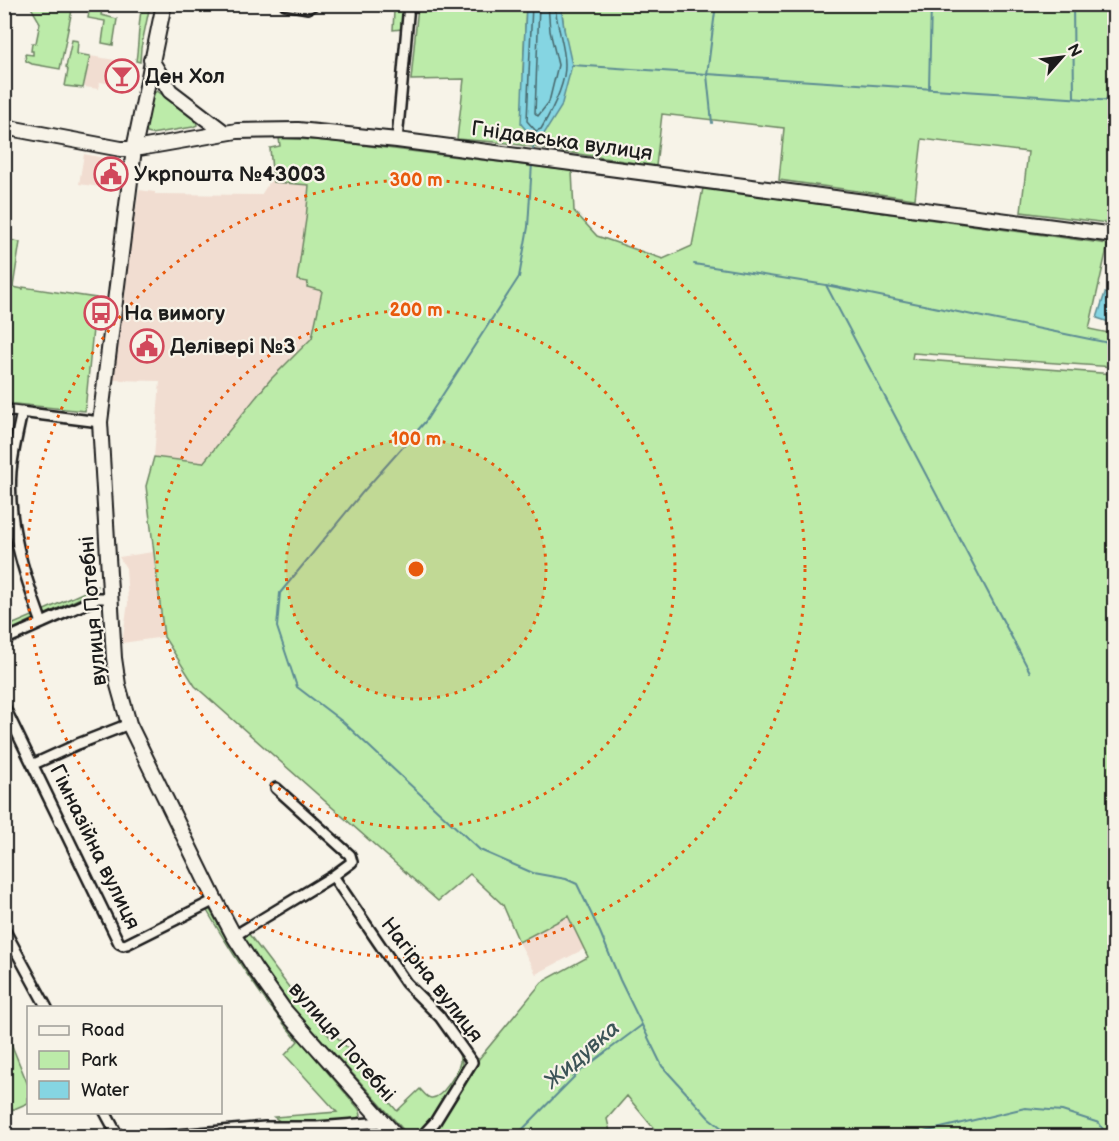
<svg xmlns="http://www.w3.org/2000/svg" width="1119" height="1141" font-family="'Balsamiq Sans',sans-serif">
	<rect width="100%" height="100%" fill="#f7f3e8"/>
	<filter id="ink" filterUnits="userSpaceOnUse"><feTurbulence type="fractalNoise" baseFrequency=".0167" numOctaves="2"/><feDisplacementMap in="SourceGraphic" scale="12" xChannelSelector="R" yChannelSelector="G"/><feConvolveMatrix kernelMatrix="1 2 1 2 8 2 1 2 1" color-interpolation-filters="sRGB"/></filter>
	<g filter="url(#ink)">
		<path fill="#f1ddd1" d="M90,56L134,63L133,69L137,71L135,82L130,83L129,87L100,82L99,89L84,87Z
			M84,154L119,161L115,189L79,184Z
			M270,181L309,185L306,219L297,280L308,282L307,287L322,291L312,338L270,380L203,463L154,457L160,381L113,380L122,315L119,314L121,306H124L130,243L139,190L155,192V194L261,195Z
			M153,552L164,637L122,643L128,603L126,568L119,557Z
			M568,916L586,948L536,974L519,942Z"/>
		<path fill="#bceba9" stroke="#6c8462" stroke-width="1.5" d="M32,5H73L60,69L32,64L26,61L25,54L33,55V51H31L32,43H36L40,23L32,9Z
			M90,5H103L101,15L117,19L113,45L102,43L105,21L88,18Z
			M142,5H150L141,48L140,62L136,61C139,43 138,24 142,5Z
			M418,5H526L523,72L564,29L561,5H1114V156H1112L1107,223L1021,212L1028,152L922,139L915,199L779,180L784,128L662,114L656,166L507,143L457,139L464,79L411,80Z
			M394,11H403L402,29L393,30Z
			M72,40L78,41L77,54L90,56L83,88L65,86L68,70L66,67Z
			M157,91L195,117L197,125L193,127L151,134L147,133C143,122 149,106 152,95Z
			M279,138L329,141L572,171L574,211L597,236L663,259L692,246L703,188L1108,244L1089,329L1114,334V367L913,353L912,359L1114,374V1136H660L627,1096L607,1119L611,1136H428L439,1124L478,1060L542,982L588,957L568,916L519,942L503,905L470,874L438,901L195,686L164,637L146,486L154,457L203,463L270,380L312,338L322,291L307,287L308,282L297,280L306,219L309,185L273,182L270,148L280,146Z
			M5,239L20,242L13,287L23,289V287L96,298L85,411L5,403Z
			M98,586L91,593L44,615L40,612Z
			M37,614L38,617L5,633L4,628Z
			M209,908L230,946L266,1000L359,1109L361,1115L352,1122L283,1123L274,1117L337,1112L285,1055L298,1041C263,1000 233,956 206,909Z
			M248,933L301,1003L331,1038L335,1035L372,1074L369,1078L397,1111L420,1089C423,1092 427,1098 431,1098C442,1099 458,1072 460,1062C461,1053 454,1044 449,1036L461,1051L462,1064L456,1080L432,1120L414,1136H409L293,1008L242,937Z
			M8,1036L28,1085V1103L5,1113L4,1037Z
			M347,1130H367L383,1136H349Z"/>
		<path fill="#85d5e2" stroke="#5b8b93" stroke-width="1.5" d="M526,5H561L564,29L572,65L561,107L544,134L534,139L521,124Z
			M1105,293L1114,296V315L1112,323L1097,318Z"/>
		<g fill="none" stroke-linecap="round" stroke-linejoin="round">
			<path stroke="#46666b" stroke-width="1.5" d="M532,4L527,121L536,131L541,129C551,112 566,85 565,64C565,46 556,25 555,4
				M539,4L535,113L538,116L549,102L558,65L550,31L548,4"/>
			<path stroke="#5b8b93" stroke-width="2" d="M1073,4L1074,98
				M572,65L1114,101
				M929,89L931,4
				M712,123L707,75L716,4
				M533,151L534,136
				M532,163L528,227L519,277L425,422L362,493L280,593L277,627L297,687L343,722L480,850L533,873L566,879L577,884L600,932L620,980L662,1066L709,1118L732,1136
				M694,264L826,285L1114,344
				M826,285L1030,672
				M516,1136L579,1072L642,1025
				M907,1136L1025,1108L1062,1111L1099,1123L1107,1136"/>
			<g stroke="#1c1c1c" stroke-width="14">
				<path id="street" d="M285,4L308,8L314,4
					M397,140L409,4
					M4,410L100,422
					M22,412C18,431 13,451 11,471C7,523 24,574 42,623
					M4,640L98,598H111
					M4,706L119,943L123,945L127,944L215,900
					M34,764L78,744L129,724
					M333,876L406,983L440,1017L472,1062L435,1122L422,1136
					M4,929L47,1008
					M234,936L333,876L352,862L350,855L276,788
					M105,1112L118,1136
					M165,1136L265,1127H317L383,1122"/>
			</g>
			<g stroke="#1c1c1c" stroke-width="18">
				<path id="secondary" d="M164,4L134,149L100,422L114,658L118,685L129,724L215,900L234,936L255,969L284,1010L396,1136
					M151,60L170,91L225,133
					M4,127L121,149H134L237,131L298,130L397,140L1114,235"/>
			</g>
			<use href="#street" stroke="#f7f3e8" stroke-width="9"/>
			<use href="#secondary" stroke="#f7f3e8" stroke-width="14"/>
		</g>
	</g>
	<circle cx="416" cy="569" r="130" fill="#e8590c" fill-opacity=".12"/>
	<g fill="none" stroke="#e8590c" stroke-width="3" stroke-dasharray="3 6">
		<circle cx="416" cy="569" r="130"/>
		<circle cx="416" cy="569" r="259"/>
		<circle cx="416" cy="569" r="389"/>
	</g>
	<defs>
		<g id="bar-ring" transform="scale(1.725)"><circle r="9.5" fill="#f7f3e8" stroke="#d1495b" stroke-width="1.5"/><path d="M-6-5H6L.8 .8V4.5H3.5V6h-7V4.5H-.8V.8Z" fill="#d1495b"/></g>
		<g id="civic-ring" transform="scale(1.725)"><circle r="9.5" fill="#f7f3e8" stroke="#d1495b" stroke-width="1.5"/><path d="M-.6-6.5H3V-4.5H.6V-3L4-1V1h2V6H-6V1h2V-1L-.6-3ZM-1.2 2.5V6h2.4V2.5Z" fill="#d1495b"/></g>
		<g id="bus-ring" transform="scale(1.725)"><circle r="9.5" fill="#f7f3e8" stroke="#d1495b" stroke-width="1.5"/><path d="M-5-6H5V4H4V6H2V4H-2V6H-4V4H-5ZM-3.5-4V0h7V-4ZM-3.5 1.2v1.5H-2V1.2ZM2 1.2v1.5H3.5V1.2Z" fill="#d1495b"/></g>
	</defs>
	<g fill-rule="evenodd">
		<use href="#bar-ring" x="122" y="76"/>
		<use href="#civic-ring" x="111" y="174"/>
		<use href="#bus-ring" x="101" y="313"/>
		<use href="#civic-ring" x="147" y="346"/>
	</g>
	<g text-anchor="middle" dominant-baseline="central" stroke-width="4.5" stroke-linejoin="round" paint-order="stroke">
		<g font-size="21" font-weight="bold" fill="#1c1c1c" stroke="#f7f3e8" text-anchor="start">
			<text x="145" y="76">Ден Хол</text>
			<text x="134" y="174">Укрпошта №43003</text>
			<text x="124" y="313">На вимогу</text>
			<text x="170" y="346">Делівері №3</text>
		</g>
		<g font-size="21" fill="#1c1c1c" stroke="#f7f3e8">
			<text transform="translate(562 141) rotate(8)">Гнідавська вулиця</text>
			<text transform="translate(93 611) rotate(-95)">вулиця Потебні</text>
			<text transform="translate(95 847) rotate(64)">Гімназійна вулиця</text>
			<text transform="translate(432 980) rotate(52)">Нагірна вулиця</text>
			<text transform="translate(342 1042) rotate(49)">вулиця Потебні</text>
		</g>
		<g font-size="22" font-style="italic" fill="#3c5457" stroke="#f7f3e8">
			<text transform="translate(582 1055) rotate(-41)">Жидувка</text>
		</g>
	</g>
	<circle cx="416" cy="569" r="9" fill="#e8590c" stroke="#f7f3e8" stroke-width="3"/>
	<g font-size="18" text-anchor="middle" font-weight="bold" fill="#e8590c" stroke="#f7f3e8" stroke-width="4.5" stroke-linejoin="round" paint-order="stroke">
		<text x="416" y="186">300 m</text>
		<text x="416" y="316">200 m</text>
		<text x="416" y="445">100 m</text>
	</g>
	<rect width="1119" height="1141" fill="none" stroke="#f7f3e8" stroke-width="24"/>
	<rect x="12" y="12" width="1095" height="1117" fill="none" stroke="#1c1c1c" stroke-width="2" filter="url(#ink)"/>
	<rect x="27" y="1006" width="195" height="108" fill="#f7f3e8" stroke="#9f9d96" stroke-width="1.5"/>
	<rect x="39" y="1026" width="30" height="9" fill="#f7f3e8" stroke="#9f9d96" stroke-width="1.5"/>
	<text x="81" y="1036" font-size="18" fill="#1c1c1c">Road</text>
	<rect x="39" y="1051" width="30" height="18" fill="#bceba9" stroke="#9f9d96" stroke-width="1.5"/>
	<text x="81" y="1066" font-size="18" fill="#1c1c1c">Park</text>
	<rect x="39" y="1081" width="30" height="18" fill="#85d5e2" stroke="#9f9d96" stroke-width="1.5"/>
	<text x="81" y="1096" font-size="18" fill="#1c1c1c">Water</text>
	<g transform="translate(1062 57) rotate(62)" stroke="#f7f3e8" stroke-width="4.5" paint-order="stroke">
	<path d="M0-4.5L10 22L0 15L-10 22Z" fill="#1c1c1c"/>
	<text y="-9" font-size="16" font-weight="bold" text-anchor="middle" fill="#1c1c1c">N</text>
	</g>
</svg>
